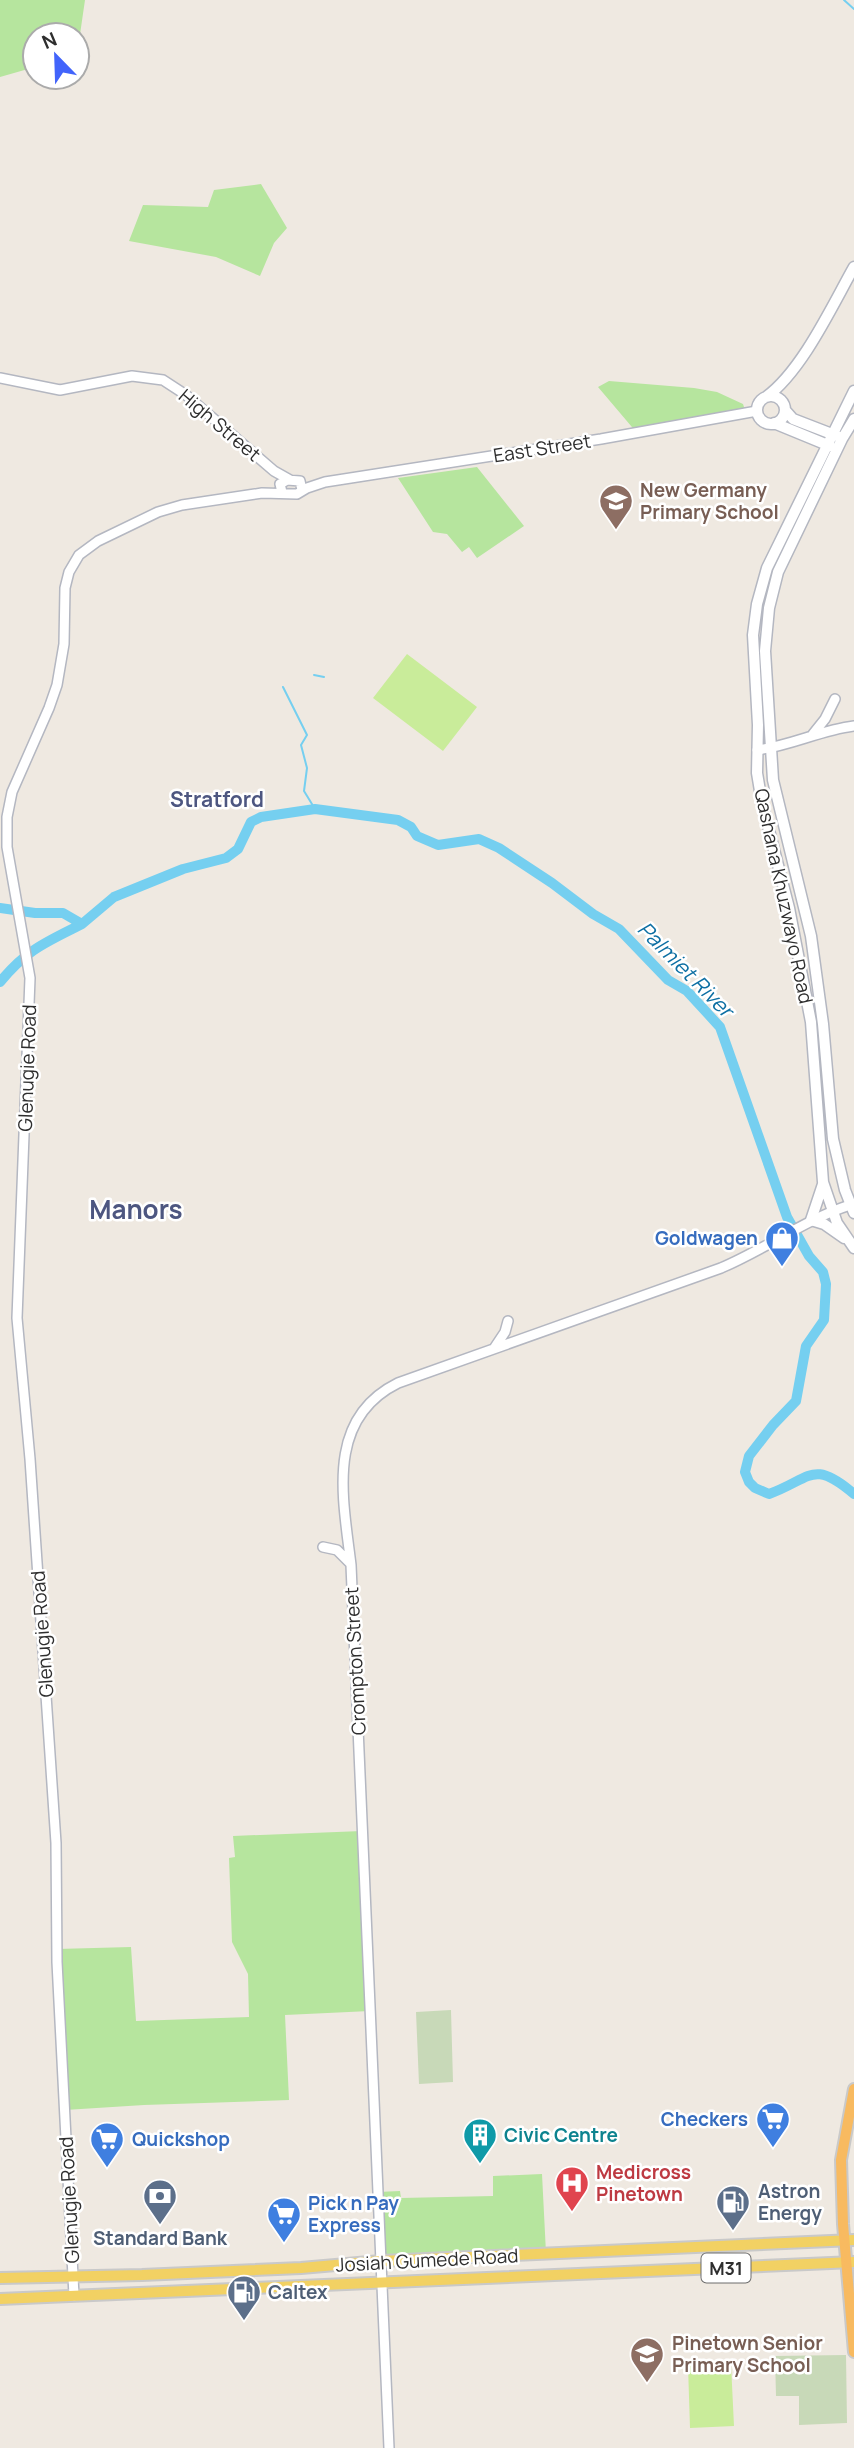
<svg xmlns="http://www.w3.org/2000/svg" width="854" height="2448" font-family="Manrope,sans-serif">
	<rect width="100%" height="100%" fill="#efe9e1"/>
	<path fill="#b6e59e" d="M0,0H85L77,55V35H35V67L0,77Z
		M261,184L287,228L274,243L260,276L216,257L129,241L143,205L208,207L214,190Z
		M609,381L694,388L717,392L743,404L746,413L637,433L598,387Z
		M477,467L524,526L477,558L469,547L462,552L447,534L433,532L398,478Z
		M362,1831L370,2011L285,2015L289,2100L144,2105L65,2110L57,1949L131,1947L136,2021L249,2017L248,1974L232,1942L229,1858L235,1857L233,1836Z
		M542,2174L546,2253L381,2261L378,2192L400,2191L401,2198L493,2196V2176Z"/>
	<path fill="#c8d9b8" d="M451,2010L453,2082L419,2084L416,2012Z
		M846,2355L847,2423L799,2425V2396H776L775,2356Z"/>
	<path fill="#c9ec9a" d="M407,654L477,707L443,751L373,698Z
		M731,2364L734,2426L690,2428L688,2366Z"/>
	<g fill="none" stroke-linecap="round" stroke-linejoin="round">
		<path stroke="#75cff0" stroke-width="2" d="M844,0L854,9
			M314,675L324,677
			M283,687L307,735L301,745L307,768L304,791L315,809"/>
		<path stroke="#75cff0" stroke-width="10" d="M0,908L35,913H63L82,924L114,897L183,869L226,858L238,849L251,822L261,817L315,809L398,820L411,827L417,836L438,845L479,839L499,848L552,883L593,914L619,929L668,980L687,991L720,1027L787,1217L809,1256L823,1272L826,1284L824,1320L806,1346L796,1401L773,1425L749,1456L745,1472L749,1482L755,1488L769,1494C811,1479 812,1458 854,1494
			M0,982C26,950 46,942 82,924"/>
		<g stroke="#b4b7c1" stroke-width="12">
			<path id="tertiary" d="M0,378L60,390L132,376L163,380L186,395L274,471L290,480
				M282,492L280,484L287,480L300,481L302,490
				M813,734L825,719L835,699
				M757,750C790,746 821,730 854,726
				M495,1347L505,1332L508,1321
				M323,1547L337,1550L350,1563
				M74,2296L57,1962L56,1843L30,1459L17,1318L30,978L7,847V817L12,792L49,708L57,685L64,644L65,588L69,572L79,555L98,541L158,512L182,505L262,493L297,494L307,488L325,482L601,439L757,411
				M389,2448L351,1565C343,1498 325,1419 398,1383L721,1268C766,1249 804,1220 850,1205"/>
		</g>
		<g stroke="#b4b7c1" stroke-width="13">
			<path id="secondary" d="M854,391L767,568L757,604L753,635L758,725L757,773L762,803L789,908L811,1022L823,1182L837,1223L854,1248
				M757 410a14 14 0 1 1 28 0a14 14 0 1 1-28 0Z
				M766,397C802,371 832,306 854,267
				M785,410L793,419L837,436
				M854,419L842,439L778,572L769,608L765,651L773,780L811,936L823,1024L833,1139L845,1190L854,1213
				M774,423L830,446
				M823,1184L811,1220L824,1224L844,1238"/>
		</g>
		<g stroke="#c9c9c9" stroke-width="14">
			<path id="primary" d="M0,2278L142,2275L301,2268L381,2261L854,2240
				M0,2299L854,2262"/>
		</g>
		<g stroke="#c9c9c9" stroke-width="14">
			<path id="trunk" d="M854,2089L841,2160L843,2224L854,2352"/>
		</g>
		<use href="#tertiary" stroke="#fff" stroke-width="9"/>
		<use href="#secondary" stroke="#fff" stroke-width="10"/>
		<use href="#primary" stroke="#f2d163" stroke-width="10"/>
		<use href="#trunk" stroke="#f8ba60" stroke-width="10"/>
	</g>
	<defs>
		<g id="school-pin" transform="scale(1.75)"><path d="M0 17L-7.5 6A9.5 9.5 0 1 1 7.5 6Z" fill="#8d6e63" stroke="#fff"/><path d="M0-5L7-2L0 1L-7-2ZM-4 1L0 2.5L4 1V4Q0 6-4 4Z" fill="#fff"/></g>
		<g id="shop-pin" transform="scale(1.75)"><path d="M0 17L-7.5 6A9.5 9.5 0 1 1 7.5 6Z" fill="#3f7fe0" stroke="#fff"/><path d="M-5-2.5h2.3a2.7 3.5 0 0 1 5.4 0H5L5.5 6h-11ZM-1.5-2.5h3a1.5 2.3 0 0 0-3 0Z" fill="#fff"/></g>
		<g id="supermarket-pin" transform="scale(1.75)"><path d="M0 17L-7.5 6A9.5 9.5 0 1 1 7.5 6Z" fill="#3f7fe0" stroke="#fff"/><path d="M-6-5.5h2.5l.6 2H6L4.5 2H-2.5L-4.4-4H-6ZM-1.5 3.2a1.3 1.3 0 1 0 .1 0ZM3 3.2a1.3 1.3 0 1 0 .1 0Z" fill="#fff"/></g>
		<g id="building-pin" transform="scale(1.75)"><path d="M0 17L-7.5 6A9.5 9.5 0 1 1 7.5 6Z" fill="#0f9aa8" stroke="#fff"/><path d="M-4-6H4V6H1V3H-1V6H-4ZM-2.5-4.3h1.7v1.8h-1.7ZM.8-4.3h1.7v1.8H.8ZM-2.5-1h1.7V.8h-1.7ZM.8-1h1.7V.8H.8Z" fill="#fff"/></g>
		<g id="hospital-pin" transform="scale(1.75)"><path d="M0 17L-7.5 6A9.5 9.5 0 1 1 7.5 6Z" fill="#e0444e" stroke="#fff"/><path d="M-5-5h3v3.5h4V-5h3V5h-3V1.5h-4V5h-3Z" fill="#fff"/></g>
		<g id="bank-pin" transform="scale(1.75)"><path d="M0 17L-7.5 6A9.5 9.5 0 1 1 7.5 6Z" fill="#5c6f8a" stroke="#fff"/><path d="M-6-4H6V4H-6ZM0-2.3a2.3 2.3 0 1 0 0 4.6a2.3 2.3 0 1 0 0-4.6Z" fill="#fff"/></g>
		<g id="fuel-pin" transform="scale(1.75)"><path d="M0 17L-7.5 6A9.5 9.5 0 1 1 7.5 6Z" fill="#5c6f8a" stroke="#fff"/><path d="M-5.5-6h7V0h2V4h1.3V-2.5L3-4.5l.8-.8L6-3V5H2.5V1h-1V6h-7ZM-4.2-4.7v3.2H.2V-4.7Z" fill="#fff"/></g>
	</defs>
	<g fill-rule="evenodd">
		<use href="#school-pin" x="616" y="501"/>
		<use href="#shop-pin" x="782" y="1238"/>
		<use href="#supermarket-pin" x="773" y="2119"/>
		<use href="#building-pin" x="480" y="2135"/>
		<use href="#supermarket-pin" x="107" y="2139"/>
		<use href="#hospital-pin" x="572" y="2183"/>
		<use href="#bank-pin" x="160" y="2196"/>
		<use href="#fuel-pin" x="733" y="2202"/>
		<use href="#supermarket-pin" x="284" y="2214"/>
		<use href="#fuel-pin" x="244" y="2292"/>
		<use href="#school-pin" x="647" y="2354"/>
	</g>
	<g text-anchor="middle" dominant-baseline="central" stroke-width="5" stroke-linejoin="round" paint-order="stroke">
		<rect fill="#fff" stroke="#6d6d6d" stroke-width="2" x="701.5" y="2253.5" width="49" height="29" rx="5"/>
		<g font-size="18" font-weight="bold" fill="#2e2e2e">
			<text x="726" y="2268">M31</text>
		</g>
		<g font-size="19" fill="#2e2e2e" stroke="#fff">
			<text transform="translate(220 425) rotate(40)">High Street</text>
			<text transform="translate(542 448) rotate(-9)">East Street</text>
			<text transform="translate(784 896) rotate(78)">Qashana Khuzwayo Road</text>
			<text transform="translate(27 1068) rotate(-88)">Glenugie Road</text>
			<text transform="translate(42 1634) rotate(-94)">Glenugie Road</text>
			<text transform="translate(355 1661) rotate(-93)">Crompton Street</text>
			<text transform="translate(69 2200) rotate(-93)">Glenugie Road</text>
			<text transform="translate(427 2260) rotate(-3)">Josiah Gumede Road</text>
		</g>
		<g font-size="19" font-weight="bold" fill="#785e54" stroke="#fff" text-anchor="start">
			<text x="640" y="490">New Germany<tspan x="640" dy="22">Primary School</tspan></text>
			<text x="672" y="2343">Pinetown Senior<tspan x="672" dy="22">Primary School</tspan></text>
		</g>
		<g font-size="19" font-weight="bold" fill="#366cbe" stroke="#fff" text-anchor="end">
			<text x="758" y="1238">Goldwagen</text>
			<text x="748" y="2119">Checkers</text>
			<text x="132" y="2139" text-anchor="start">Quickshop</text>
			<text x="308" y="2203" text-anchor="start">Pick n Pay<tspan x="308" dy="22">Express</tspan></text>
		</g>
		<g font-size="19" font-weight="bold" fill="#0d838f" stroke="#fff" text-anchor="start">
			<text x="504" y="2135">Civic Centre</text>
		</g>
		<g font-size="19" font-weight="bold" fill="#be3a42" stroke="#fff" text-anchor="start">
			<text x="596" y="2172">Medicross<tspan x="596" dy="22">Pinetown</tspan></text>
		</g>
		<g font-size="19" font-weight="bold" fill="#4e5e75" stroke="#fff" text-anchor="start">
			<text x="758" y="2191">Astron<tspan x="758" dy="22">Energy</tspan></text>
			<text x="160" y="2238" text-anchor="middle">Standard Bank</text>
			<text x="268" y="2292">Caltex</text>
		</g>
		<g font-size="21" font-weight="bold" fill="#4d5680" stroke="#fff">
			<text x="217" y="799">Stratford</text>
		</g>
		<g font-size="21" font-style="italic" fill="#0d6fa3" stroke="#fff">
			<text transform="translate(686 969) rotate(45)">Palmiet River</text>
		</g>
		<g font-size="26" font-weight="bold" fill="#4d5680" stroke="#fff">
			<text x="136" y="1209">Manors</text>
		</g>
	</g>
	<g transform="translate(56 56) rotate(337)"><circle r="33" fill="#ffffff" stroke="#ababab" stroke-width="2"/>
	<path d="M0-5L12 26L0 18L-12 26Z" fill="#4264fb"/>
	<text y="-10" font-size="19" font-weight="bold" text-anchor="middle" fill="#2e2e2e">N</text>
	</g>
</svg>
